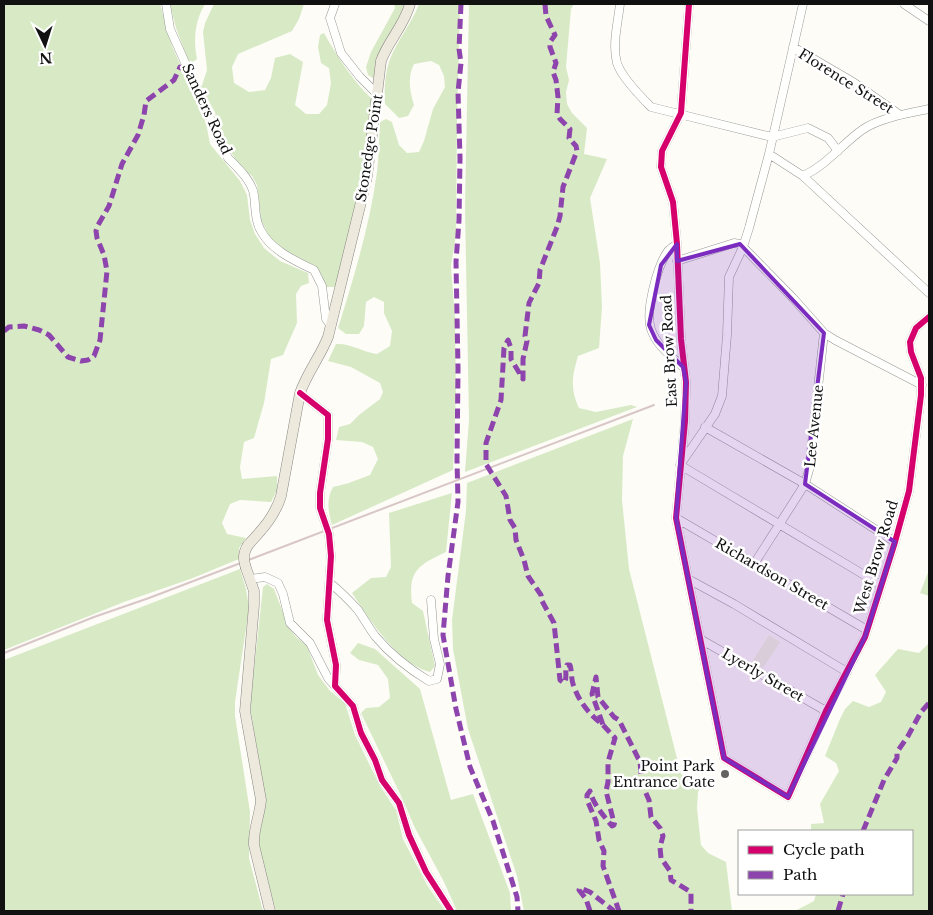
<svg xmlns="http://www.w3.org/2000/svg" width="933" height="915" font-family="'Libre Baskerville',serif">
	<rect width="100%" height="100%" fill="#fdfcf7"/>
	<path fill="#d8eac5" d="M4,4H160L172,46L206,123L210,144L240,181L247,195L250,220L255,234L264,248L280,261L308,273L309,283L301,286L296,294L297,323L283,355L271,359L264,403L254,438L244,442L240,467L242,479L277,476V490L271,502L240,500L230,504L222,523L227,534L246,538L239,548V559L193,578L124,602L4,650Z
		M170,4H205C195,21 193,39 197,59L193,62L188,60L176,28Z
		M214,4H304L299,19L292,31L238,54L232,67L234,83L249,92L265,90L271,78L275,58L290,54L303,62L295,105L306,114H319L327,105L331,83L329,68L321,63L318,47L320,35L324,33C337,56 352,80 371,98L370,126L363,177L337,287H325L321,274L316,267L289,254L278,247L270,238L261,220L257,185L252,176L244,170L236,160L224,141L217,125L215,112L201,88L207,70L203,32L205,23Z
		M394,4H404C401,21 389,31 382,47C377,56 379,70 373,78L368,75L366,67L371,52L395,8Z
		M419,4H460L457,119L456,235L451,266L455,318L456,393L453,470L332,525C328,511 326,500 333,487L349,483L370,475L378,459L373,447L362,442L336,440L339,427L350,424L359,415L380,399L383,392L380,383L351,367L328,361L336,344C350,343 363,352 377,354L390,346L392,331L384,313V302L374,297L366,302L364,326L359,334H346L338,328C354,277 370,224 377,172C379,155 379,138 380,122L386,119L392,122L399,145L407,153L419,152L424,141L433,109L445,87L444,76L439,65L431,61L414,64C407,78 410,91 414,105L408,116L399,118L385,104C384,90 385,73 390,59C398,39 412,23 419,4Z
		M469,4H574L571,9L566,67L569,80L566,92L567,104L572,113L587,128L584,154L607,159L590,198L600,263L602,307L599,348L578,356C572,377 570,388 579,408L596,412L631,405L637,407L465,472L469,420L465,208Z
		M633,419L623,456L622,500L629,569L681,774L690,779H705L698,792L697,808L701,845L708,853L726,862L732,911H524L517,876L468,729L453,649L452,620L466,511L467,483Z
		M452,493L446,552C418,565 408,571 412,603L423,611L435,666L430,672C397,663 370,620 352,593L371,578L386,577L391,567L389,513Z
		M240,569L246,589L249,608L235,702V716L250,812L249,858L263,911H4V660Z
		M929,570V596L920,593Z
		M267,584L274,589L289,628L296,637L307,646L318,675L330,691L345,703L355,735L380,786L396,810L403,839L427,885L445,911H276L259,852L258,837L266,801L251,712V697L263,587Z
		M358,643L375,649L420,689L451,800L473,794L510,893L511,911H457L444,882L414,826L403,800L361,713L366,708L379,707L390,698L388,679L378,665L359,660L350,653Z
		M929,643V911H795L814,901L816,894H912V831H811V824L824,823L820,804L839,771L836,763L825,756L840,719L845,709L853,701L869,707L881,702L886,692L875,675L898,649L919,653Z"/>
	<path fill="#f0f6e1" d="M769,635L780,642L763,668L752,662Z"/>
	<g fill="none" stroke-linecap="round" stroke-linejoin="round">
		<g stroke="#979795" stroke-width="9">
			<path id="minor" d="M166,4L170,29L228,158C238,168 252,181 254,195C256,207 254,218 260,229C269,249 295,261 314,270L322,286L326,319L331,326
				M335,4L330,18L341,53L360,77L377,94
				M620,4C618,22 612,45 617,63C621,76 641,97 651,107L772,137L808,128L828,138L838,151
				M689,4L681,113L662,151L661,167L673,202L677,244L681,339L686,382L685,421L676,518L724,758L788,797L826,711L865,637L895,542L909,491L921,395V378L911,352L910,342L916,328L929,317
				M803,4L769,154L749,228L743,247L729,277L727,335L722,396L715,414L680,465L881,585
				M904,4L929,21
				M793,47L853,82L900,115
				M769,154L803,176C827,165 841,145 862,130C879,118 909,113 929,109
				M803,176L929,293
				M677,244C674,246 670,249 668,251C657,266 645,312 651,329C656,345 671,356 683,367
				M677,261L734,243L740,244L793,298L824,333L835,340L922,385
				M300,393L328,415V439L320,493V508L329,534L331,556L327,620L336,665L335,686L353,706L361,733L375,760L382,780L399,803L409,835L426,872L451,911
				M705,427L805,484L895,542
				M676,518L867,630
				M754,564L805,484L809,470L824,333
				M250,579L265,577L278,583L283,594L290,623L310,643L328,678L335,686
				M688,579L734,604L847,672
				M330,583C340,591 349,600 358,610C364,619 369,628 375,636C391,655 409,669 429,681L437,679L440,664L434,639L431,600
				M700,639L826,711"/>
		</g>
		<g stroke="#858482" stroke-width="11">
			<path id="major" d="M248,545C262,530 275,516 281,496L300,393C307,373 320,357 328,337L362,198L367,176L381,61C388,41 404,26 410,4
				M246,568L254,591V605L245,711L261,800C260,815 253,829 254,845L270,911"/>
		</g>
		<use href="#minor" stroke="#fffffe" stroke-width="8"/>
		<use href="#major" stroke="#ede9dc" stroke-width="10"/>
		<path stroke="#d9c6c7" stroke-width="2" d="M4,653L94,617L149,598L654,405"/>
		<g stroke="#858482" stroke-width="11" stroke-linecap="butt">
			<path id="major-bridge" d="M246,568C243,559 243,553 248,545"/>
		</g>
		<use href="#major-bridge" stroke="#ede9dc" stroke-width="10"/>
		<path stroke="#8e44ad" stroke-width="5" stroke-dasharray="10 5" stroke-linecap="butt" d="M461,4L459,49L461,63L458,92L460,158L459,220L456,262L458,369L457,460L458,502L448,576L443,635L456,709L470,767L493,821L517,897L518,911
			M545,4L546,16L555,35L550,42V47L556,63L553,72L556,80L558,97L557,114L560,119L570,129L569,138L576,146L577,151L563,187L560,216L557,227L540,270L539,283L529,303L525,336L527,341L523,359V379L511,359V348L508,340L504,348L501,400L486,443V464L506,496L510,520L515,528L516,540L524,560L528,576L541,595L542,601L554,623L560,680L564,683C568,677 564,671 567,665H570C572,671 571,678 573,684C579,702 589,714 603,725L592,694L596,677L598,697L614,717L619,720L640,762L642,784L649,800L651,817L660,828L663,836L660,847L661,858L670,871L671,880L691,892V911
			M4,331L9,327L24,326L39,330L49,335L68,357L81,361L88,360L94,356L100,340L107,271L104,255L97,238L96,231L98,225L109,206L122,164L138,135L144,115L146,101L174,80L180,67L188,70
			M603,725L615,738L608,762V782L606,791L613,819L615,821L614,825L612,826C603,815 593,804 590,791L587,795V800L596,821L599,840L604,851L603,866L619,911
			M863,831L884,780L897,758V752L908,736L921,712L929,703
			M590,911L586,899L579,890L580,888L590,892L614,911
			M838,911L843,894"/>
		<g stroke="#fff" stroke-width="9">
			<path id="cycleway" d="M689,4L681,113L662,151L661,167L673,202L677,244L681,339L686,382L685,421L676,518L724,758L788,797L826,711L865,637L895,542L909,491L921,395V378L911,352L910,342L916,328L929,317
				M300,393L328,415V439L320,493V508L329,534L331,556L327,620L336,665L335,686L353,706L361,733L375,760L382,780L399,803L409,835L426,872L451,911"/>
		</g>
		<use href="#cycleway" stroke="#d6006c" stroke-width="6"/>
	</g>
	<path fill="#7b2cbf" fill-opacity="0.2" stroke="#7b2cbf" stroke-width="4" stroke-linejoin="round" d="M677,244V261L740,244L824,333L805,484L895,542L865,637L788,797L724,758L712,700L676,518L686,382L683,367L656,340L649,325L661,265Z"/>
	<circle fill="#646362" stroke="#fff" stroke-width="2" cx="725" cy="774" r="5"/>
	<g text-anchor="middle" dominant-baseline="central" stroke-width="5" stroke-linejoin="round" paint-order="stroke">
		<g font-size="14" fill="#111" stroke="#fff">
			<text transform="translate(846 81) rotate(32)">Florence Street</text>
			<text transform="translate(207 109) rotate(65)">Sanders Road</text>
			<text transform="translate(369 148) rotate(-81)">Stonedge Point</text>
			<text transform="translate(669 351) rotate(-93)">East Brow Road</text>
			<text transform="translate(814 426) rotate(-84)">Lee Avenue</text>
			<text transform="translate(876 557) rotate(-73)">West Brow Road</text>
			<text transform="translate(772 574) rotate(30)">Richardson Street</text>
			<text transform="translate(763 675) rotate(30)">Lyerly Street</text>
		</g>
		<g font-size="14" fill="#111" stroke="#fff" text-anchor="end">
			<text x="715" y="766">Point Park<tspan x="715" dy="16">Entrance Gate</tspan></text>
		</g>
	</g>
	<rect width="933" height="915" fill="none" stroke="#111111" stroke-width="10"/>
	<rect x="738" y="830" width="175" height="65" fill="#ffffff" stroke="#a0a0a0"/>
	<rect x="748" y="846" width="25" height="8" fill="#d6006c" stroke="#a0a0a0"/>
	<text x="783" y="855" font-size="15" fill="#111111">Cycle path</text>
	<rect x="748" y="871" width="25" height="8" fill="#8e44ad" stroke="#a0a0a0"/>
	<text x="783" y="880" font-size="15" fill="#111111">Path</text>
	<g transform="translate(45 45) rotate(176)" stroke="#ffffff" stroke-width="4" paint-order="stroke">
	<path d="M0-4L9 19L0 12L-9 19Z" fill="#111111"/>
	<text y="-8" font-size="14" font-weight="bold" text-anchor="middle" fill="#111111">N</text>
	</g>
</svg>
